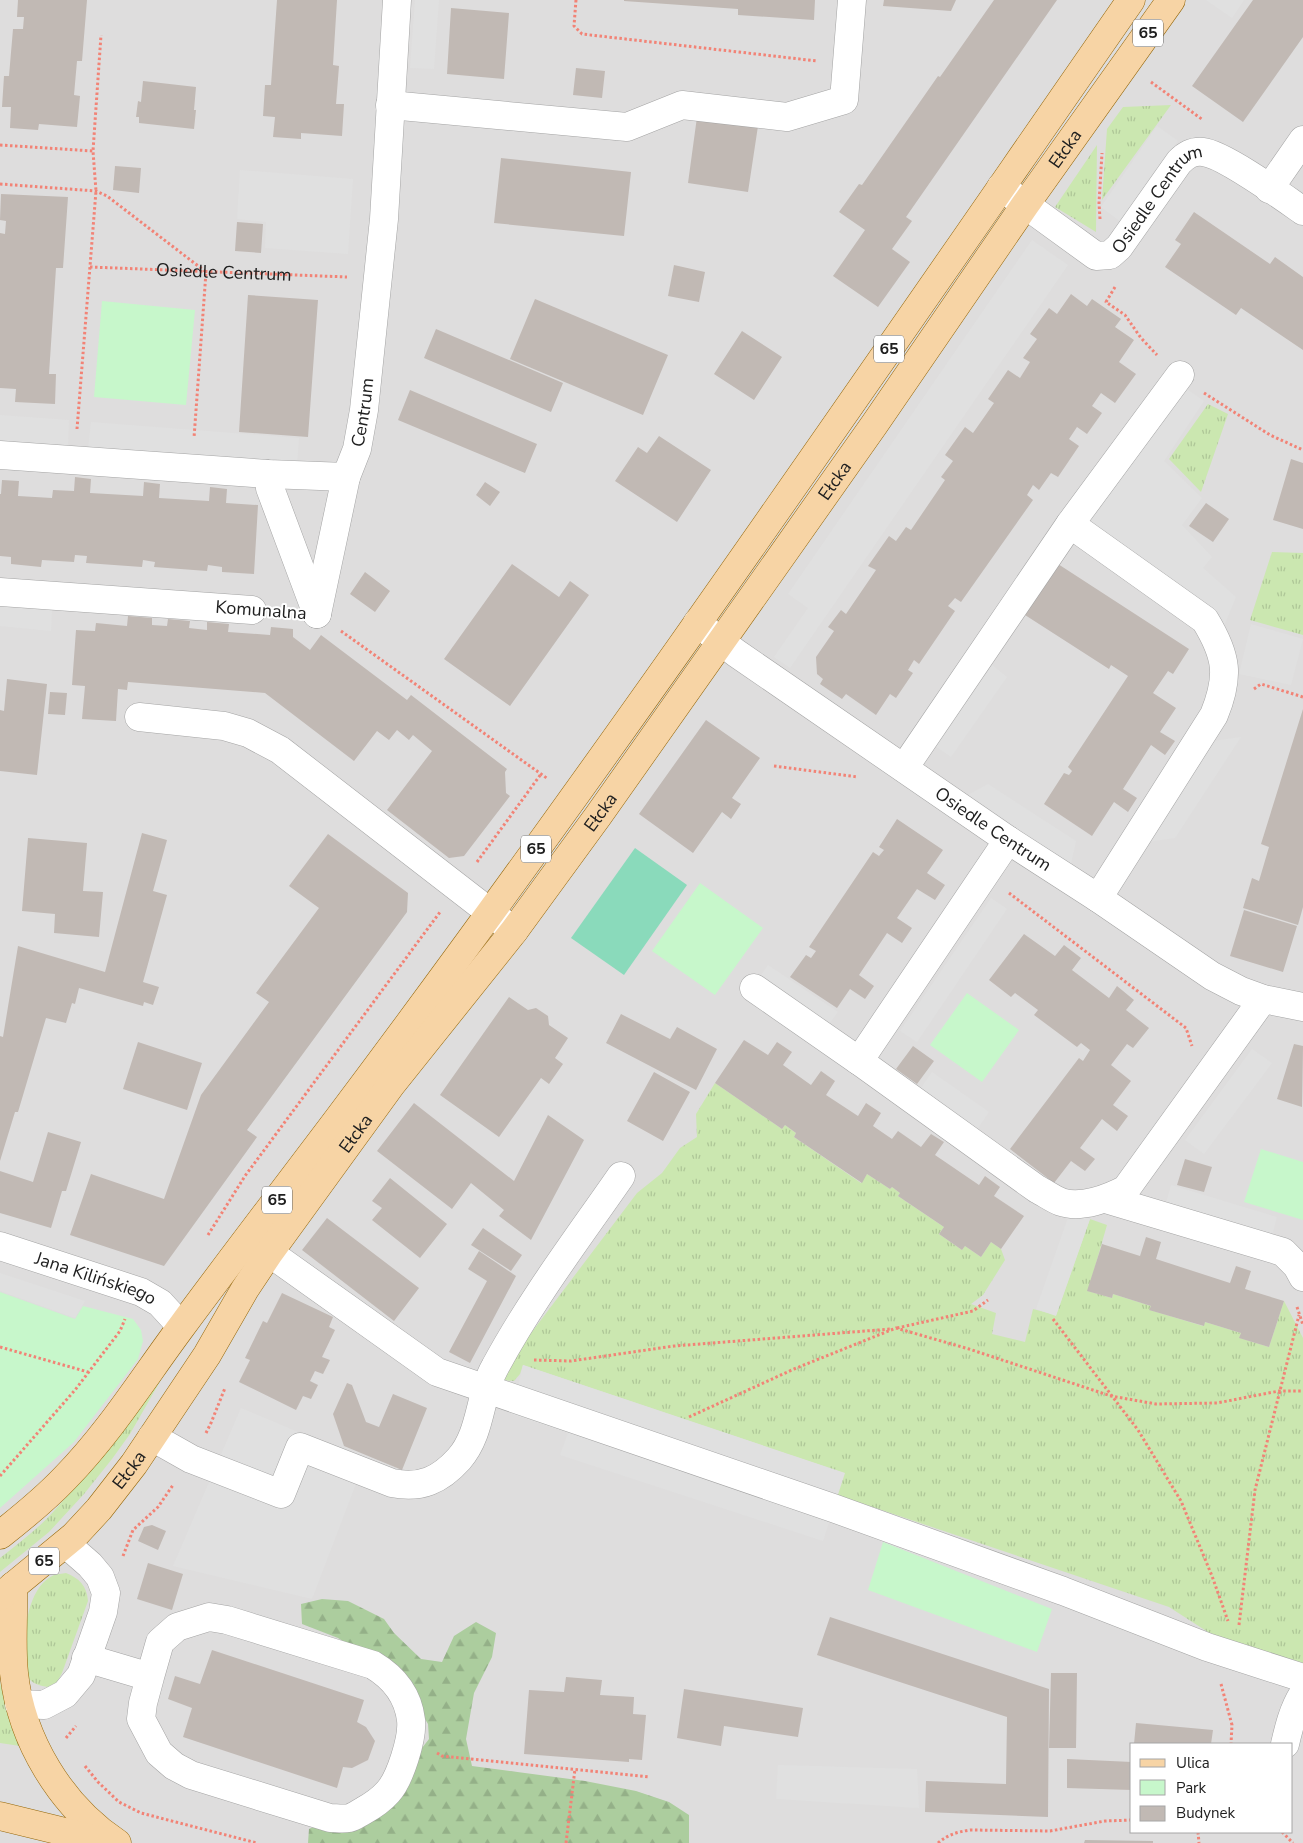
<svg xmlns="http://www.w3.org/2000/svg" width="1303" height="1843" font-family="'Nunito Sans',sans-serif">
	<defs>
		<pattern id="grass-tufts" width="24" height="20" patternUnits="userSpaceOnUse" patternTransform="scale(1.25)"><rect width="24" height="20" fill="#cbe7b0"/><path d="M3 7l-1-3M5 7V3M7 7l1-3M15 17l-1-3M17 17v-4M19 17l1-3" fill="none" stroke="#aec697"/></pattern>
		<pattern id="forest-firs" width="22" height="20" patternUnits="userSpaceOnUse" patternTransform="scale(1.25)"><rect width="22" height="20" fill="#accd9e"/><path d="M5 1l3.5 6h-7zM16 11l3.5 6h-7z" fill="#94b088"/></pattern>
	</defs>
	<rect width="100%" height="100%" fill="#f0ede7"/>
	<path fill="#dedddd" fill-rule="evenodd" d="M0,0H1303V1843H0ZM1132,1744H1292V1832H1132Z"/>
	<path fill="url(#grass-tufts)" d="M1171,105L1102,200L1107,129L1123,107Z
		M1097,145L1096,232L1055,207Z
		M1208,404L1228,414L1201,492L1169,459Z
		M1272,552L1303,553V635L1250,620Z
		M715,1083L782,1129L785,1125L796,1133L794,1137L861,1183L867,1174L890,1189L892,1187L900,1193L898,1196L944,1227L939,1234L962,1250L965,1246L981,1257L991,1242L1001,1249L1005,1260L983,1295L971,1304L996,1313L992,1334L1025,1342L1033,1309L1056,1315L1090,1219L1107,1225L1088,1291L1112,1298L1113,1294L1151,1306L1150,1310L1203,1326L1205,1322L1241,1333L1240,1338L1269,1347L1284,1301L1303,1338V1667L1211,1634L1169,1607L837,1495L844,1473L523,1365L520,1374L514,1381L502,1380L522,1345L637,1193L662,1173L680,1148L697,1137L696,1114Z
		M170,1364L130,1434L112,1459L84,1494L49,1532L0,1572V1558C19,1543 38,1529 54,1511C96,1464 132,1413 170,1364Z
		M66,1573C79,1578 87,1586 88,1601L62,1673L57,1682L48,1687C41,1686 32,1684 28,1677C24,1669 25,1659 25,1651C24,1627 29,1586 54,1575C57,1574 62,1574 66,1573Z
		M0,1682L9,1719L20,1746L0,1743Z"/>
	<path fill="url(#forest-firs)" d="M322,1599L348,1601L384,1619L394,1633L421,1659L442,1662L454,1636L476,1622L496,1633L492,1657L474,1693L466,1739L472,1766L585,1781L636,1791L669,1802L689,1815V1843H308L309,1829L332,1818L408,1766L429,1739L428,1724L415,1702L360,1652L338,1638L302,1624L301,1604Z"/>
	<path fill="#c7f7cb" d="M102,301L195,310L186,405L94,397Z
		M700,883L763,928L715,995L652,951Z
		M967,993L1019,1030L982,1082L930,1045Z
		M1261,1149L1303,1162V1220L1244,1202Z
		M0,1292L75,1319L83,1306L133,1319L141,1330L143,1341L138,1359L74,1442L0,1508Z
		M883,1542L1052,1609L1037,1652L868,1590Z"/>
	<path fill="#8adabb" d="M635,848L687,885L624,975L571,938Z"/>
	<path fill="#e0e0e0" d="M415,0H439L434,69L410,68Z
		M1206,0H1244L1232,18Z
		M1157,126L1178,141L1121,222L1101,207Z
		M240,170L353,179L348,254L265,248L266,222L237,219Z
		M1032,240L1068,265L790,668L774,657L808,608L788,594Z
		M1185,388L1204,401L1164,461L1202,498L1182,525L1212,557L1203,568L1236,597L1222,631L1080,525Z
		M0,415L69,420L68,447L0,442Z
		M91,422L299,438L297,465L88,449Z
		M0,606L52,610L51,631L0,626Z
		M1251,624L1303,639L1291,685L1239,674Z
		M992,665L1007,677L951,757L935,746Z
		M1241,737L1175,838L1147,842L1213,741Z
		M988,784L1076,841L1071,864L966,796Z
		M991,898L1007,909L917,1042L900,1031Z
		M768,965L838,1012L826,1028L757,981Z
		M1252,1049L1272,1063L1204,1154L1185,1140Z
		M932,1072L989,1112L976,1131L919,1091Z
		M1171,1185L1277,1217L1272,1237L1165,1206Z
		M1070,1212L1090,1219L1056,1316L1036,1309Z
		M0,1273L85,1301L75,1318L0,1291Z
		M523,1365L845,1473L823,1541L560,1455L568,1433L511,1414Z
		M241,1408L365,1460L312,1599L173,1566Z
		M778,1765L917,1769L919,1808L776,1799Z"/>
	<path fill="#c1b9b4" d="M18,0H87L82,61H77L74,95L80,96L77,127L39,124L38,130L10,128L11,107H2L4,76H9L13,29H23L24,17H17Z
		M277,0H337L333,65L339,66L336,104H344L342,136L301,133V139L273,137L275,117L263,116L265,85H271Z
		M624,0H815L814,20L738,15V9L624,1Z
		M884,0H956L951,11L883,6Z
		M994,0H1057L906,217L912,221L892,249L910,262L878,307L833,276L865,230L839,212L859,184L862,185L938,76L940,77Z
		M1253,0H1303V37L1243,122L1192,86Z
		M451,8L509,13L504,79L447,74Z
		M576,68L605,71L602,98L573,95Z
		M143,81L196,87L194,110H196L194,129L139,123V117H136L138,101L141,102Z
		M697,117L758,126L748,192L688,183Z
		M501,158L631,172L624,236L494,223Z
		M115,166L141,168L139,193L113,190Z
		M1,194L68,197L63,268H56L49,374H56L55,404L15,402L16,389L0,388V233L5,234L6,221L0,220Z
		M1194,212L1270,264L1275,257L1303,277V350L1241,308L1236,315L1165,267L1181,244L1175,240Z
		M237,222L263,224L261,253L235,251Z
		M674,265L705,272L699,302L668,296Z
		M1071,294L1087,306L1092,299L1121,319L1115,327L1134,340L1119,362L1136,374L1115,403L1101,393L1092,406L1102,413L1087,434L1077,427L1069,439L1079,446L1058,477L1051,473L1039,490L1033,485L1027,495L1033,500L961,602L955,598L948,606L955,611L919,664L914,660L908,670L913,673L896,698L890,694L876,715L846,694L842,699L820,684L823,679L817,674L816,657L834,631L828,627L841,610L846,614L876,570L868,566L889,536L896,541L906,527L911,530L945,480L941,477L953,461L945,455L965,427L973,433L994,403L988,399L1008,370L1020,378L1030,362L1023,358L1037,339L1030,334L1049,308L1057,314Z
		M248,295L318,300L308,437L239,432Z
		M535,299L668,355L643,415L510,359Z
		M436,329L563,383L551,412L424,358Z
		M742,331L782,357L754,400L714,374Z
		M410,390L537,444L525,473L398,420Z
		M659,436L711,470L677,522L615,481L638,447L647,453Z
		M1291,459L1303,463V529L1273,520Z
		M75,477L91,479L90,493L143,496L144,482L160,484L159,498L209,501L210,487L227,489L226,503L258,505L254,574L222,572V567L208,565L207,571L154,567L155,562L143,560L142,567L86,563L87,556L75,555L74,562L42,560L41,567L11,564V557L0,556V494H1L2,480L19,481L18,496L52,498L53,490L74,491Z
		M485,482L500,492L490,506L476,495Z
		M1206,503L1229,519L1213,542L1189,526Z
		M512,564L559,597L570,581L589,595L510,706L444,659Z
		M1058,564L1189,649L1173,674L1168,671L1153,693L1176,708L1160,732L1175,741L1165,755L1151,745L1123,789L1137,798L1128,812L1114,802L1092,836L1044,804L1064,773L1069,775L1072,771L1068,767L1128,676L1111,665L1109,669L1025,615Z
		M365,572L390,591L375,612L350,594Z
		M128,616L152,618V625L167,626L168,619L190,621L189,628L207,630V622L229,624L228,632L270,635L271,627L293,629V637L310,650L321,635L407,700L411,695L507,769L505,772L506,793L510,796L464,856L449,858L387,810L432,751L413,735L409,740L397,730L389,740L377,731L354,761L265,693L128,682L127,690L118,689L116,721L82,719L85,686L72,685L76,630L95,631L96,623L127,626Z
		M7,679L47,684L37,775L0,771V710L4,711Z
		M50,692L67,693L65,715L48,714Z
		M1303,709V907L1298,925L1243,908L1252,878L1259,881L1269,847L1261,844Z
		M706,720L760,758L732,798L741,804L731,819L722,812L693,853L639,814Z
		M897,819L943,850L927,873L945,885L935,900L917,889L897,918L912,928L902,943L887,933L859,975L874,986L865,999L850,989L837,1008L790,977L806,955L811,958L816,951L809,947L873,852L879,856L884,850L879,847Z
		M142,833L167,840L153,891L167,895L143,982L159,987L153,1005L144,1002L143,1006L79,988L75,1004L72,1003L66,1023L46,1018L18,1112H15L0,1161V1036L3,1037L18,946L105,972Z
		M328,834L408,893L407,912L247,1130L257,1137L164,1266L70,1235L91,1174L164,1199L201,1095L269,1002L256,993L319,908L289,886Z
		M28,838L87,843L83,891L103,892L99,937L54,933L55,914L22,911Z
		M1244,910L1297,926L1283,972L1230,956Z
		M1024,934L1055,956L1064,945L1081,958L1072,970L1109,998L1117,986L1134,1000L1126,1010L1149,1028L1133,1048L1127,1044L1111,1065L1131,1081L1113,1105L1128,1116L1117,1131L1102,1119L1080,1148L1095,1159L1085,1171L1071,1161L1054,1183L1010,1149L1079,1058L1083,1061L1090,1050L1081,1043L1077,1047L1034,1015L1038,1010L1015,993L1011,997L989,980Z
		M509,997L528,1010L536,1008L548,1016L549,1025L568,1038L555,1058L563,1064L549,1084L541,1078L499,1137L440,1095Z
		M621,1014L670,1039L677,1027L717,1049L696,1090L606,1043Z
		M744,1040L768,1055L777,1042L792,1052L783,1065L811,1085L821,1071L835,1081L826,1095L858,1116L866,1103L881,1113L873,1126L892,1139L898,1131L921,1147L931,1134L944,1142L935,1155L979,1185L985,1176L1000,1187L994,1196L1024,1216L1001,1249L991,1242L981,1257L965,1246L962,1250L939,1234L944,1227L898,1196L900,1193L892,1187L890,1189L867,1174L862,1183L794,1137L796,1133L785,1125L782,1129L715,1083Z
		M138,1042L202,1063L187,1110L123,1089Z
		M1294,1044L1303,1046L1302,1107L1277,1099Z
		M913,1046L934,1061L917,1084L896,1069Z
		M654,1072L690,1092L663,1141L627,1121Z
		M414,1103L514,1181L548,1115L584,1140L531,1240L499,1216L504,1210L471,1183L452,1209L377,1151Z
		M48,1132L81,1142L66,1191H62L51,1228L0,1213V1171L33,1182Z
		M1185,1159L1212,1167L1204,1192L1177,1185Z
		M390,1178L447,1224L420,1258L372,1220L382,1208L372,1201Z
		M327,1218L419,1288L394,1321L302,1250Z
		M483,1228L522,1255L511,1271L471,1245Z
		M1146,1237L1161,1242L1156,1259L1230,1283L1236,1266L1251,1271L1245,1289L1284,1301L1269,1347L1239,1338L1241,1333L1205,1322L1204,1326L1149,1310L1151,1306L1113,1294L1112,1298L1087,1291L1102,1244L1140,1256Z
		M479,1251L516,1276L470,1363L449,1352L487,1281L468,1269Z
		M282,1293L333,1317L329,1327L335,1330L322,1357L330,1360L323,1374L315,1371L310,1381L318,1385L311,1399L303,1396L296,1410L239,1382L250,1360L245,1358L263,1321L267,1323Z
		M347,1383L352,1385L366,1422L379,1427L393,1394L427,1408L402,1470L344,1446L333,1414Z
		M152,1525L166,1531L158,1550L138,1541L144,1527Z
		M148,1563L183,1574L172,1610L137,1599Z
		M830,1617L1049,1689L1048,1817L925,1812L926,1781L1006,1784L1007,1717L817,1655Z
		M212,1650L364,1700L357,1722L366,1727L375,1741L368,1760L352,1768L343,1767L337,1788L183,1737L192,1708L168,1699L175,1676L200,1684Z
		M1051,1673H1077L1076,1748H1049Z
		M566,1677L602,1680L600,1695L634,1697L633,1714L646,1715L642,1760L629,1759V1762L524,1754L529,1690L564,1692Z
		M684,1689L803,1708L798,1737L724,1726L721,1746L677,1738Z
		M1136,1723L1213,1730L1211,1744H1134Z
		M1067,1759L1132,1762V1790L1067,1788Z
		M1085,1840L1153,1841V1843H1084Z"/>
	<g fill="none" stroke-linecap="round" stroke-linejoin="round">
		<g stroke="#a4a4a4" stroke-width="29">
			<g id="minor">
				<path d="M390,105L627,127L682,105L787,117L844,100L852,0"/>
				<path id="s2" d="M1001,187L1096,256L1110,255L1119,247L1179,162C1186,155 1192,151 1203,152C1223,154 1283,197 1303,211"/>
				<path d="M1269,189L1303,140"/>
				<path id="s3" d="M0,455L268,474L346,477L357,449L364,410L384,219L397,0"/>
				<path d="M268,474L270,488L317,614"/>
				<path d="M1070,524L1205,620C1227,656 1230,676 1214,715L1098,898"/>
				<path d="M0,592L252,610"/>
				<path d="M317,614L346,477"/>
				<path id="s4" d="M697,623L736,653L1008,840L1098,898L1212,976L1241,991L1263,999L1303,1007"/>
				<path d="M139,717L224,726L248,733L280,750L514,931"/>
				<path d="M904,768L1070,524L1180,375"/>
				<path d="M1008,840L859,1061L1037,1189C1045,1193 1053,1199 1061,1202C1081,1209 1109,1198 1126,1189L1263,999"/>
				<path d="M754,988L859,1061"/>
				<path d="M1106,1199L1283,1252L1297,1266L1303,1277"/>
				<path d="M250,1239L437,1372L833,1508L1063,1591L1207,1647L1303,1678"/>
				<path id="s5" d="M0,1246L141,1292L160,1303L181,1326"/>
				<path d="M152,1437L191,1459L281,1494L300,1447L392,1483C421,1489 440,1480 459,1459C482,1433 479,1395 495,1367C531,1300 578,1238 621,1176"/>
				<path d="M86,1658L150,1677L143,1703L141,1719L159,1753L174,1766L191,1775L330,1818C336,1818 343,1819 349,1818C354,1817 359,1813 363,1811C372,1806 381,1800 388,1792C400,1779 413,1738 411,1720C408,1695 393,1677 373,1665L227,1620L209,1617L177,1627L160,1642L150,1677"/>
				<path d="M19,1704L44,1705L65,1694L81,1675L103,1612L106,1593L100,1577L90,1565L66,1544"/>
				<path d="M1285,1744C1289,1727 1293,1710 1303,1694"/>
			</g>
		</g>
		<g stroke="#946608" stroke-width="29">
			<g id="major">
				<path d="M0,1535C23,1517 45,1499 65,1478C110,1432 144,1377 182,1326C233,1257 286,1188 338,1119C612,754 870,376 1131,0"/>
				<path d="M13,1586C14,1615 11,1645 14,1673C21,1740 61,1806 117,1843"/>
				<path id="s6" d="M0,1597L74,1536L99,1509L134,1464L207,1355L245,1289L269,1253L391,1085L514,931L598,816L874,425L1025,205L1171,0"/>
				<path d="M0,1816L110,1843"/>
			</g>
		</g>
		<g stroke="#f28376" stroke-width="3" stroke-dasharray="2.5 2.5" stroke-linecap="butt">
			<path d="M576,0L574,26L582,34L817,61"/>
			<path d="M1151,82L1203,120"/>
			<path d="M0,145L93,151"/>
			<path d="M0,184L96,191L107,196L206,272L194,438"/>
			<path d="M1100,219L1099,203L1102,153"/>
			<path id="s1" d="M90,267L347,277"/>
			<path d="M1115,287L1106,302L1125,315L1141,338L1157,355"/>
			<path d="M1204,393L1270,435L1303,450"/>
			<path d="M77,429L96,191L93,151L101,35"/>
			<path d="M341,631L548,779"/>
			<path d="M1254,689L1261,684L1303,697"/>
			<path d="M774,766L858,777"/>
			<path d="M477,862L541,774"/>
			<path d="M1009,893L1186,1028L1192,1046"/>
			<path d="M208,1235L245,1176L440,912"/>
			<path d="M1297,1307L1303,1325"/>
			<path d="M1053,1319L1138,1430L1181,1501L1212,1576L1228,1621"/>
			<path d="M897,1328L973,1311L988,1300"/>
			<path d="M0,1347L88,1372"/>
			<path d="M534,1360L571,1361L674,1346L891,1329"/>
			<path d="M689,1417L794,1369L896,1328L969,1349L1111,1396L1156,1404L1217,1403L1279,1391H1303"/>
			<path d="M206,1433L211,1423L225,1388"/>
			<path d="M0,1476L75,1390L120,1331L125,1319"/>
			<path d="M123,1556L133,1530L158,1507L173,1485"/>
			<path d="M1239,1625L1255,1490L1299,1315"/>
			<path d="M1221,1684L1232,1725L1231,1744"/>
			<path d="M66,1738L76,1726"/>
			<path d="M437,1753L442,1756L650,1777"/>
			<path d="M85,1766L98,1782L119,1802L141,1813L257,1843"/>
			<path d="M1198,1832L1199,1843"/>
			<path d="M1282,1832L1293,1843"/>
			<path d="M566,1843L575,1769"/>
			<path d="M938,1843C947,1835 957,1832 970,1830L1050,1831L1105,1821L1132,1820"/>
		</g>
		<use href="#minor" stroke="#fff" stroke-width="28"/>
		<use href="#major" stroke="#f7d4a5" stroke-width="28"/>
	</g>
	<g text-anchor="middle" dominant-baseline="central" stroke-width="4" stroke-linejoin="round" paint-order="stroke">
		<g fill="#fff" stroke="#636363" stroke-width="1">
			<rect x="1133" y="19.5" width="30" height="27" rx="4"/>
			<rect x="874" y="335.5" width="30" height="27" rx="4"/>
			<rect x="521" y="835.5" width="30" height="27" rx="4"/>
			<rect x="262" y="1186.5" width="30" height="27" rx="4"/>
			<rect x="29" y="1547.5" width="30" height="27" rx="4"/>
		</g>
		<g font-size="16" font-weight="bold" fill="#202020">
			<text x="1148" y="33">65</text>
			<text x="889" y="349">65</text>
			<text x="536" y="849">65</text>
			<text x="277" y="1200">65</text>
			<text x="44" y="1561">65</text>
		</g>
		<g font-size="18" fill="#202020" stroke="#fff">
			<text stroke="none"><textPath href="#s6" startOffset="1802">Ełcka</textPath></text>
			<text stroke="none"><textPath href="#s2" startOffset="206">Osiedle Centrum</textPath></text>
			<text stroke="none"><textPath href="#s1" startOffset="134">Osiedle Centrum</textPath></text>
			<text stroke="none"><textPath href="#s3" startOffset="414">Centrum</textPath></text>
			<text stroke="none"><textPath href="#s6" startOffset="1398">Ełcka</textPath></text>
			<text transform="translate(261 610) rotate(4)">Komunalna</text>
			<text stroke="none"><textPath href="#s6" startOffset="992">Ełcka</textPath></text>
			<text stroke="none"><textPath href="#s4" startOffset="361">Osiedle Centrum</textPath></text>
			<text stroke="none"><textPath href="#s6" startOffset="588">Ełcka</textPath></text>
			<text stroke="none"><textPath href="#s5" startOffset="101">Jana Kilińskiego</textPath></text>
			<text stroke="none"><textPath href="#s6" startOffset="182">Ełcka</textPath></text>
		</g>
	</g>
	<rect x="1130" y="1743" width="162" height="90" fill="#ffffff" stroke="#a6a6a6"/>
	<rect x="1140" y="1759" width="25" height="8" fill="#f7d4a5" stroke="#a6a6a6"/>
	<text x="1176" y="1768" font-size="15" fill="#202020">Ulica</text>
	<rect x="1140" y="1780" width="25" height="15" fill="#c7f7cb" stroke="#a6a6a6"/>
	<text x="1176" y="1793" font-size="15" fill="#202020">Park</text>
	<rect x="1140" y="1806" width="25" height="15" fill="#c1b9b4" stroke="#a6a6a6"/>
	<text x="1176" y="1818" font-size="15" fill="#202020">Budynek</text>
</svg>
